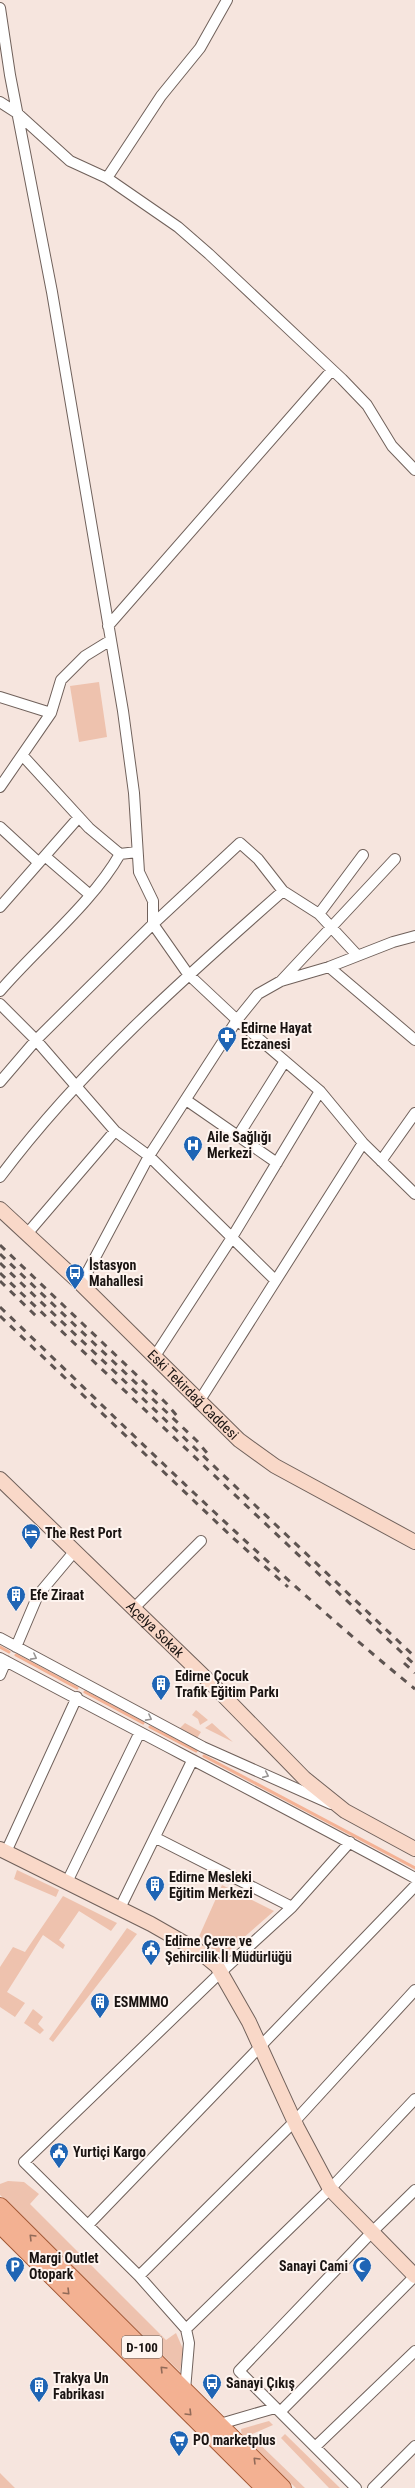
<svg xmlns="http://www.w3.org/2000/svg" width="415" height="2488" font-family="'Roboto Condensed',sans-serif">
	<rect width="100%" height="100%" fill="#f6e5de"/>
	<path fill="#eec2ae" d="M99,682L107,737L79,742L70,686Z
		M196,1710L208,1720L200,1725L198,1719L192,1715Z
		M185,1723L201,1732L197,1738L180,1728Z
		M212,1723L233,1742L205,1728Z
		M17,1870L59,1890L56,1897L14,1879Z
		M222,1885L274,1911L224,1955L197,1941Z
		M63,1896L117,1923L111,1931L79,1911L59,1940L65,1945L63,1949L43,1935L7,1992L25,2003L15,2017L0,2007V1967L13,1947L25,1952Z
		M127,1928L137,1934L53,2042L49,2039Z
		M33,2009L43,2017L38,2024L44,2030L40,2034L24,2023Z
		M8,2181L24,2182L39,2194L30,2204L166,2340L176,2333L183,2349L180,2372L0,2195V2184Z
		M269,2421L273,2425L250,2435L305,2488H296L242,2437L241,2429Z
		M285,2434L340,2488H329L281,2438Z
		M0,2473L15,2488H0Z"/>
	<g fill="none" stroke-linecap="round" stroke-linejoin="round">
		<path stroke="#f4b295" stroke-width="3" d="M0,1647L9,1652
			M16,1655L77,1688
			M85,1692L143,1723
			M150,1727L196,1751
			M204,1756L415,1868"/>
		<g stroke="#70615b" stroke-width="12">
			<path id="street" d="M0,8L10,75L52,292L123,711L134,793L139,872L153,901V924L188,974L237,1020L320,1091L363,1143L415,1194
				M0,102L17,113L70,161L107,178L178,227L209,254L342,379L367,405L392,446L415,470
				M107,178L161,96L200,48L227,0
				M108,626L332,370
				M0,697L51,713
				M23,756L89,828L120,854
				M0,787L51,713L61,680L85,656L111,640
				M0,827L38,862
				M46,857L89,894
				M0,907L79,817
				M319,914L363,855
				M329,967L415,1040
				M281,981L395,859
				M0,991C37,948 93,902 120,854L137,852
				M0,1004L36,1040L115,1131L149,1156L274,1279
				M0,1082L36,1040L153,924L240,843L258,859L283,891L319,914L357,955
				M186,1100L277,1163
				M238,1136L285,1061
				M381,1161L415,1113
				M0,1177C80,1070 183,979 283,891
				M26,1235L115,1131
				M81,1284L149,1156L237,1020L258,994L281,981L329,967L393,942L415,936
				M155,1356L231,1239L320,1091
				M200,1400L363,1143
				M134,1608L201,1541
				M0,1638L203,1747L331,1804
				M16,1647L38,1595L74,1552
				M0,1658C138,1732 277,1803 415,1878
				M0,1675L6,1661
				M156,1838L292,1907
				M6,1852L77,1697
				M67,1882L139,1734
				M120,1908L192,1761
				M88,2225L415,1886
				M139,2276L294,2122L415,1990
				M186,2329L330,2189L415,2099
				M185,2390L189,2343L186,2329L139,2276L24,2162L221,1972L292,1907L350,1842
				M280,2412L415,2276
				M220,2424L275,2408
				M315,2447L415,2351
				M356,2488L239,2371L372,2232L415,2190
				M373,2488L415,2446"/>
		</g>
		<g stroke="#70615b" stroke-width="16">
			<g id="secondary">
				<path id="s1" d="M0,1209L81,1284L239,1440L275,1466L415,1542"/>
				<path id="s2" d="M0,1479L217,1689L304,1778L345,1811L415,1849"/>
				<path d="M0,1849L151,1924L200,1952L217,1966L249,2022L297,2127L330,2189L415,2276"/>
			</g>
		</g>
		<g stroke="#a25836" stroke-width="18">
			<path id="primary" d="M0,2206L283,2488
				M0,2225L264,2488"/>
		</g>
		<use href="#street" stroke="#fff" stroke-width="10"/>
		<use href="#secondary" stroke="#f9d8c8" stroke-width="14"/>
		<use href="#primary" stroke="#f3b192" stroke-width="16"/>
		<path stroke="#5e5451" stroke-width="3" stroke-dasharray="7 7" stroke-linecap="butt" d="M0,1245L167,1404L177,1416
			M0,1254L197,1441L207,1453
			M0,1263L415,1657
			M0,1273L415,1665
			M0,1281L36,1316
			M0,1307C136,1437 269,1570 415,1689
			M0,1316L232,1537L288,1587
			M404,1663L415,1673"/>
	</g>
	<defs><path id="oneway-chevron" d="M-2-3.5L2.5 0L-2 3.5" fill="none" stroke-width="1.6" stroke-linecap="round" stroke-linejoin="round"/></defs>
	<g stroke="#989594">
		<use href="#oneway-chevron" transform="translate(34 1657) rotate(28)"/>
		<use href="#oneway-chevron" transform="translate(149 1718) rotate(28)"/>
		<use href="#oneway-chevron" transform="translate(266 1775) rotate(24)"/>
	</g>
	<g stroke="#916a58">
		<use href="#oneway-chevron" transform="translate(32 2237) rotate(-135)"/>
		<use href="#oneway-chevron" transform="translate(67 2292) rotate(45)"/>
		<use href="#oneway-chevron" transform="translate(163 2369) rotate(-135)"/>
		<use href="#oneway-chevron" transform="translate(189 2413) rotate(45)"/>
		<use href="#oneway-chevron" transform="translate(256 2460) rotate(-135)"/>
	</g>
	<defs>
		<g id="pharmacy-pin" transform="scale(1)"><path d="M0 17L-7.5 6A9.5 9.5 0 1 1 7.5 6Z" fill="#1f65b5" stroke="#fef4ef"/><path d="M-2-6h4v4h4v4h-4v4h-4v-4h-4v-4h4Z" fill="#fff"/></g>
		<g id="hospital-pin" transform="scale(1)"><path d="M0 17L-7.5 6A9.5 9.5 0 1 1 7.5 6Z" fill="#1f65b5" stroke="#fef4ef"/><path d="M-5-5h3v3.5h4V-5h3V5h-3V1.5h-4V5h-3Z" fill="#fff"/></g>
		<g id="bus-pin" transform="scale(1)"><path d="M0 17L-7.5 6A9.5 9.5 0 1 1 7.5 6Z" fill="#1f65b5" stroke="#fef4ef"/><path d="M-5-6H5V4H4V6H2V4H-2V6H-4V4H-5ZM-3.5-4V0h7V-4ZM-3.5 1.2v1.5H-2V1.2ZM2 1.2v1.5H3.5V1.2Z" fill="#fff"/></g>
		<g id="hotel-pin" transform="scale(1)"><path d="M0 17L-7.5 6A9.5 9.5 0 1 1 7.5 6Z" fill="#1f65b5" stroke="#fef4ef"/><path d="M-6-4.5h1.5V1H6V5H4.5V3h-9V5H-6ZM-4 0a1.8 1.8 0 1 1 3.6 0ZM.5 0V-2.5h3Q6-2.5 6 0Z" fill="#fff"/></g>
		<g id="building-pin" transform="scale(1)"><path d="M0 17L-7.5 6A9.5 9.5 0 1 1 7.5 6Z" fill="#1f65b5" stroke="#fef4ef"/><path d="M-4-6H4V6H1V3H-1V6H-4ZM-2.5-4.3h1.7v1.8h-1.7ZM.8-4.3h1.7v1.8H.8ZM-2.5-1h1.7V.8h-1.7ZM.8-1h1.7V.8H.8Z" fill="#fff"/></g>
		<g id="civic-pin" transform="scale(1)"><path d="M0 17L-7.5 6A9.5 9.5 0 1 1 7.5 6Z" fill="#1f65b5" stroke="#fef4ef"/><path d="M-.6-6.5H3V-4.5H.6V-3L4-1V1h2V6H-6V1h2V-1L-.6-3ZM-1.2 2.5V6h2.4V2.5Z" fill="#fff"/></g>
		<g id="parking-pin" transform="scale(1)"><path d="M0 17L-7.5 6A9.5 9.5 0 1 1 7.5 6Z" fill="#1f65b5" stroke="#fef4ef"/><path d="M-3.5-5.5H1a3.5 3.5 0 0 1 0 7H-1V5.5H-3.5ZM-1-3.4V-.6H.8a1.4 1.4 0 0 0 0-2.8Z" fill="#fff"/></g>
		<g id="mosque-pin" transform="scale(1)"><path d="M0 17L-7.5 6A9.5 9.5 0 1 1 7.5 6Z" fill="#1f65b5" stroke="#fef4ef"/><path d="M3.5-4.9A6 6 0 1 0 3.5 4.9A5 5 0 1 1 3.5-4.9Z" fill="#fff"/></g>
		<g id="supermarket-pin" transform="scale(1)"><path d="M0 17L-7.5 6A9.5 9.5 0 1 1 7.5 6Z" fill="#1f65b5" stroke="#fef4ef"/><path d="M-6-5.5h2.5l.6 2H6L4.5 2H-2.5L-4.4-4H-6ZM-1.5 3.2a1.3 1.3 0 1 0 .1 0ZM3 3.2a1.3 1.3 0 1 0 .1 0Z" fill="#fff"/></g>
	</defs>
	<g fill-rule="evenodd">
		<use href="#pharmacy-pin" x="227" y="1036"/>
		<use href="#hospital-pin" x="193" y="1145"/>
		<use href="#bus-pin" x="75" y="1273"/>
		<use href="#hotel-pin" x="31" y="1533"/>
		<use href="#building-pin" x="16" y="1595"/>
		<use href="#building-pin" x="161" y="1684"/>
		<use href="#building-pin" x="155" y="1885"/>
		<use href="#civic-pin" x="151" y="1949"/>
		<use href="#building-pin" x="100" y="2002"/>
		<use href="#civic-pin" x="59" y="2152"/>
		<use href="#parking-pin" x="15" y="2266"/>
		<use href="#mosque-pin" x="362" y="2266"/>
		<use href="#bus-pin" x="212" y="2383"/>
		<use href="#building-pin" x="39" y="2386"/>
		<use href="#supermarket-pin" x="179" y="2440"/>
	</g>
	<g text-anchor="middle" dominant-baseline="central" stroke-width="4" stroke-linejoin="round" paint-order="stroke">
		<rect fill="#fef4ef" stroke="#5e5754" stroke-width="1" x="122" y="2336" width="40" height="22" rx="3"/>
		<g font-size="13" font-weight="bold" fill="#1a1412">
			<text x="142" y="2347">D-100</text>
		</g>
		<g font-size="14" font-weight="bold" fill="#1a1412" stroke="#fef4ef" text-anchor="start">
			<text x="241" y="1028">Edirne Hayat<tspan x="241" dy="16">Eczanesi</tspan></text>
			<text x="207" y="1137">Aile Sağlığı<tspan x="207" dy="16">Merkezi</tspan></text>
			<text x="89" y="1265">İstasyon<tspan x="89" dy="16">Mahallesi</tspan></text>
			<text x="45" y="1533">The Rest Port</text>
			<text x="30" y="1595">Efe Ziraat</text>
			<text x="175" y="1676">Edirne Çocuk<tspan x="175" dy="16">Trafik Eğitim Parkı</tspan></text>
			<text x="169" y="1877">Edirne Mesleki<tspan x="169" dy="16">Eğitim Merkezi</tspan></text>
			<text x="165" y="1941">Edirne Çevre ve<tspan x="165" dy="16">Şehircilik İl Müdürlüğü</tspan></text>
			<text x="114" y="2002">ESMMMO</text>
			<text x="73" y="2152">Yurtiçi Kargo</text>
			<text x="29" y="2258">Margi Outlet<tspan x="29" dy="16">Otopark</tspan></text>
			<text x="348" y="2266" text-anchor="end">Sanayi Cami</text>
			<text x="53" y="2378">Trakya Un<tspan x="53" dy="16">Fabrikası</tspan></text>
			<text x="226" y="2383">Sanayi Çıkış</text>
			<text x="193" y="2440">PO marketplus</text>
		</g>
		<g font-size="14" fill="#1a1412" stroke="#fef4ef">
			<text stroke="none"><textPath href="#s1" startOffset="268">Eski Tekirdağ Caddesi</textPath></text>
			<text stroke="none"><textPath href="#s2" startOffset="216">Açelya Sokak</textPath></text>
		</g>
	</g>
</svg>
